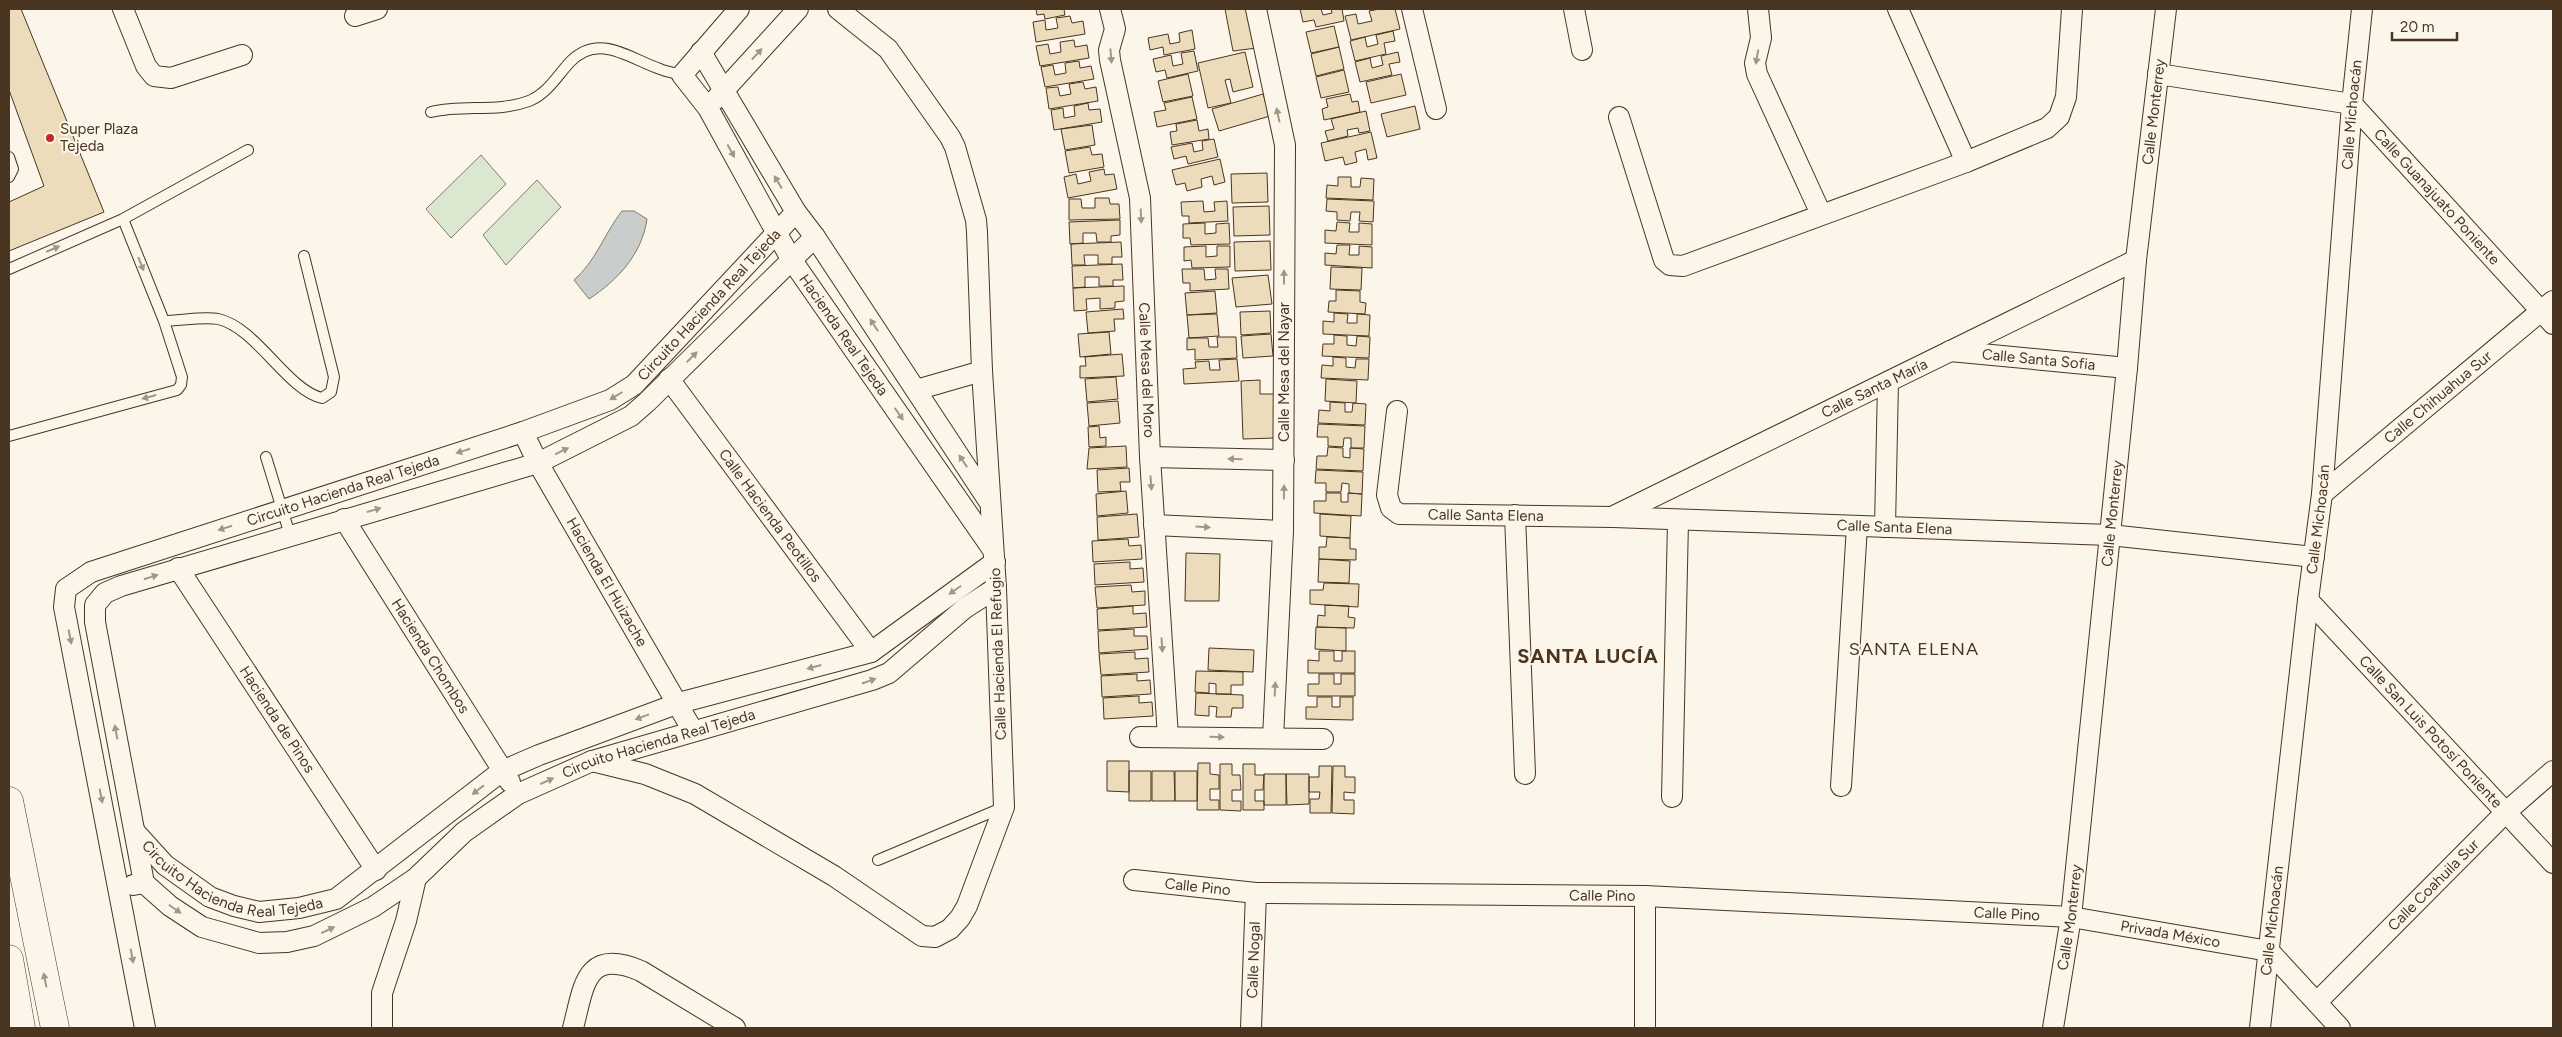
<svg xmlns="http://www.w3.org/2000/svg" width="2562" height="1037" font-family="Figtree,sans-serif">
	<rect width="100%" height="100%" fill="#fbf6e9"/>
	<path fill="#dce7d0" stroke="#887966" d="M481,155L506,184L451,238L426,209Z
		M537,180L561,207L506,265L483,235Z"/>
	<path fill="#c9cecd" stroke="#887966" d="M622,211H634L647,219C642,254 618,280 589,299L574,280C596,261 604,234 622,211Z"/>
	<path fill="#ecdcbc" stroke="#4a3520" d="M9,9H21L104,212L9,251V202L44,186L9,90Z
		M1036,9H1064L1065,15L1045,19L1044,14L1037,15Z
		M1225,9H1247L1257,48L1233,51Z
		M1300,9H1321L1323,15L1332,13L1331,9H1342L1344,21L1316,27L1314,20L1303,22Z
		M1380,9H1395L1400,29L1351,40L1345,16L1356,14L1358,24L1372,21L1369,11Z
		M1070,16L1072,23L1083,21L1085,34L1036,42L1033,22L1045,20L1046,30L1058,28L1056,18Z
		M1334,26L1339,47L1311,53L1306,32Z
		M1192,30L1195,49L1164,55L1163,47L1150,50L1148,38L1168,34L1170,44L1180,42L1179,33Z
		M1393,31L1395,41L1384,43L1386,54L1355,61L1350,41L1365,37L1367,47L1378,44L1376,35Z
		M1074,40L1075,47L1087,45L1089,58L1040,66L1036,46L1048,44L1050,54L1061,52L1060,42Z
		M1339,47L1344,69L1316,76L1311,54Z
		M1194,51L1198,71L1167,78L1165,70L1156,72L1153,59L1171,55L1173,66L1183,64L1181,53Z
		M1245,52L1253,87L1233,92L1230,79L1225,80L1231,103L1208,108L1198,63Z
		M1398,52L1400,62L1389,64L1392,75L1360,82L1355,62L1370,58L1372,68L1383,65L1381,56Z
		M1079,61L1080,68L1091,66L1094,79L1045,87L1041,67L1053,65L1055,75L1066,73L1065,63Z
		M1344,70L1349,92L1321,98L1316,77Z
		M1188,74L1193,96L1163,102L1158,81Z
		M1401,74L1406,95L1371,103L1366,82Z
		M1083,82L1085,89L1096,87L1098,101L1049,109L1046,88L1058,87L1060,96L1071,94L1069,84Z
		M1263,94L1270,116L1219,131L1212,109Z
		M1350,94L1352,102L1358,101L1360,112L1324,120L1322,109L1328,107L1326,99Z
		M1192,97L1197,119L1157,127L1154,112L1166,110L1164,103Z
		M1088,103L1089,110L1100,109L1102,122L1054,130L1051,110L1063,108L1064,118L1075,116L1074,106Z
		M1415,106L1420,129L1387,137L1381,114Z
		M1366,111L1370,131L1359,133L1358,128L1347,130L1348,136L1328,141L1325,131L1334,129L1331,119Z
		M1197,120L1199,131L1208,129L1209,139L1172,145L1170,132L1177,131L1176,124Z
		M1092,125L1095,145L1065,150L1061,129Z
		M1371,132L1377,158L1368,160L1366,149L1355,152L1357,162L1345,165L1343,157L1325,161L1321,143Z
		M1214,139L1218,157L1188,164L1186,156L1174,159L1171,147L1192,143L1194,152L1203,150L1202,141Z
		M1090,147L1092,155L1102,154L1104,167L1069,173L1065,151Z
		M1220,159L1225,182L1214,185L1212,176L1201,179L1202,187L1187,191L1185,183L1176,185L1172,170Z
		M1104,169L1105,175L1114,174L1117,189L1068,198L1064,177L1076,174L1078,184L1091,181L1089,172Z
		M1267,173L1268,202L1232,203L1231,174Z
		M1338,177H1351V187H1360L1361,178L1374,179L1373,200L1326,198L1327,185L1338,186Z
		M1095,198H1109L1110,204H1119L1120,219L1069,220V199H1081L1082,208H1095Z
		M1327,199L1374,201L1373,222L1359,221L1360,212H1351L1350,221L1337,220V212L1326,211Z
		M1203,201L1204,212L1215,211L1214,202L1227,201L1228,221L1189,223V216H1182L1181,202Z
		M1269,206L1270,235L1234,236L1233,207Z
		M1120,220V235L1111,236V242H1097L1096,233H1083V243L1070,244L1069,222Z
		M1337,222L1350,223L1349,232H1359V223L1372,224V245L1325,243V230L1336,231Z
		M1205,223V234L1216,233V224L1229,223L1230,244L1191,245L1190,238H1183V224Z
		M1270,241L1271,270L1235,271L1234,242Z
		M1121,242L1122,257H1112V264H1098V255H1084L1085,265H1072L1071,244Z
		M1337,245H1350L1349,255H1359V246L1372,247V268L1325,265V253L1336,254Z
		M1206,246V257L1217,256V246H1230V267L1192,268L1191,260L1184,261V247Z
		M1122,264L1123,280H1113V286H1099V277H1085V287L1073,288L1072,266Z
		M1331,267L1362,268L1361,290L1330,289Z
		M1182,269H1204L1205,280L1216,279L1215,269H1228L1229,289L1190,291V283H1183Z
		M1268,275L1272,304L1236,307L1232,278Z
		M1124,286V301L1115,302V308L1100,309V298L1086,299L1087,310L1074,311L1073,288Z
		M1336,290L1360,291V302L1366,303L1365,314L1328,312L1329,301H1336Z
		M1215,291L1217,313L1187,315L1185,293Z
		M1123,309L1124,319H1114L1115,331L1088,333L1086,312Z
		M1270,311L1271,333L1241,335L1240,312Z
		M1334,313L1348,314L1347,323H1357V314L1370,315L1369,336L1323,334V321L1334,322Z
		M1217,314L1219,336L1189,338L1187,315Z
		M1109,332L1111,354L1080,357L1078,334Z
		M1271,334L1273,356L1243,358L1241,336Z
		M1334,335L1347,336V345L1356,346L1357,336L1370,337L1369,358L1322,356L1323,344H1334Z
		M1217,337H1236L1237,358L1195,360V349L1187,350V338H1208L1209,347H1218Z
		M1122,354L1124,376L1080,378V366H1086L1085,357Z
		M1333,357L1346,358V367L1355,368L1356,359H1369L1368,380L1321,378L1322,365L1333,366Z
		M1237,359L1239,381L1184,384L1183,369L1196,368L1195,362L1209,361L1210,370H1220L1219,360Z
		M1116,377L1118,399L1087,402L1085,379Z
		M1326,379L1357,381L1356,403L1325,401Z
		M1260,380V394H1274L1275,438L1243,439L1241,381Z
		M1118,401L1120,423L1089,426L1087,403Z
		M1330,402L1345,403V412H1352L1353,403L1366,404L1365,425L1318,423L1319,410L1330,411Z
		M1318,424L1365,426L1364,448H1351V438H1344L1343,447L1328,446V437H1317Z
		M1099,426L1100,438L1106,437V446L1089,447L1088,427Z
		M1126,446L1127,467L1087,469L1089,448Z
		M1328,447L1343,448V457L1350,458V448L1364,449L1363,471L1316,469L1317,456H1327Z
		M1129,468L1130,482H1120L1121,491L1098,492L1097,470Z
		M1316,470L1363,472L1362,494L1349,493V484L1342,483L1341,492H1326V483H1315Z
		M1126,491L1128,513L1097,516L1096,494Z
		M1326,493H1341V502H1348V493L1362,494L1361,516L1314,513V501H1326Z
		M1137,514L1139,537L1098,540L1097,517Z
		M1320,514L1351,516L1350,538L1320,536Z
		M1327,537L1350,538V549H1356V560L1319,559V547H1326Z
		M1128,539L1129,546L1141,545L1142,559L1093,562L1092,541Z
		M1186,553L1220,554L1219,601H1185Z
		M1319,559L1350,561L1349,583L1318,582Z
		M1130,562V569L1143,568L1144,582L1095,585L1094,564Z
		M1324,583L1359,584L1358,607L1310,604V590H1323Z
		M1131,585L1132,592L1145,591V605L1097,608L1095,587Z
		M1325,605L1349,606L1348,617L1355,618L1354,628L1317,627L1318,615L1325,616Z
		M1133,606V614L1146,613L1147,627L1098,630L1097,609Z
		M1316,627L1346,628V651L1315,649Z
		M1134,629V636H1147L1148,649L1099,653L1098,631Z
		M1209,648L1254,650L1253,672L1208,670Z
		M1319,651H1334V661H1342V651H1355V673H1308V660L1319,661Z
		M1135,652V659L1148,658L1149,672L1101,675L1099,654Z
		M1196,671L1243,672V685H1231V694H1216V684L1209,683V693L1195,692Z
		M1137,674V681L1150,680L1151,694L1102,697L1101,676Z
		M1319,674H1334V684H1341V674H1355V696H1308V684H1319Z
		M1196,693L1243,695V708H1232L1231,717H1216L1217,707L1209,706V716L1195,715Z
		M1139,696V703L1152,702L1153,716L1104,719L1103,698Z
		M1317,697H1332V707H1340V697H1353V720L1306,719V707H1317Z
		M1107,761H1129V792L1107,791Z
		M1198,763H1210V774L1219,775V789H1210V800H1219V810H1197Z
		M1220,764H1232V775H1240L1241,790H1232V801H1241V811L1220,810Z
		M1243,764H1255V775H1264L1263,790H1255V801H1264V810H1243Z
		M1319,766H1332L1331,813H1310V799H1319L1320,792H1309V777H1319Z
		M1333,766H1345V777H1355V793L1344,792V800H1354V814L1332,813Z
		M1129,771H1151V801H1129Z
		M1152,771H1174L1175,801H1152Z
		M1175,771H1197V801H1175Z
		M1264,774H1286V805H1264Z
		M1286,774H1309V804L1287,805Z"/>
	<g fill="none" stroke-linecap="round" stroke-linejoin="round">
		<g stroke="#4a3520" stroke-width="12">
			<path id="lane" d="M431,112C464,104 497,113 529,101C547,94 557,76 570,62C599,32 630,59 660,69C667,72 675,73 682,75
				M9,157L13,169L9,177
				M9,269L123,219L248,150
				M164,321C179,321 204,316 218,319C256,327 287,390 322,398L331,392L334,377L304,256
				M9,436L177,390L181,385L182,377L164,321L123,219
				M266,457L290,535
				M878,860L1004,807"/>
		</g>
		<g stroke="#4a3520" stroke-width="22">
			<g id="street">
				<path d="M123,9L146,66L154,76L171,78L242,55"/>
				<path id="s1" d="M739,9L682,75L708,108L791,259L993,550"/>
				<path id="s2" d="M1110,9L1115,29L1109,50L1110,60L1140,198L1150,457L1168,737"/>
				<path d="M1256,9L1285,145L1283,531L1273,738"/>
				<path d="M1412,9L1436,109"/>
				<path d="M1574,9L1582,50"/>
				<path d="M1758,9L1761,38L1755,63L1757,74L1821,214"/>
				<path d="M1898,9L1966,162"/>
				<path d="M355,16L377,9"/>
				<path d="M701,52L796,212L815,237L988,500"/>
				<path id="s3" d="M2158,74L2352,104L2553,324"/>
				<path d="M716,99L798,9"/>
				<path d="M1619,117L1664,260L1670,265L1683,266L1966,162L2047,128L2059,117L2066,97L2072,9"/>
				<path id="s4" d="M1950,351L2127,368"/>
				<path id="s5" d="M669,379L871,652"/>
				<path d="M916,390L982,371"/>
				<path id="s6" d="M1397,411L1387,495L1391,508L1399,514L1613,517L2110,535L2314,557"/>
				<path id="s7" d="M523,432L538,463L693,731"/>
				<path d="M1150,457L1284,460"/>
				<path id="s8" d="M2322,494L2553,301"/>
				<path d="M1515,515L1525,774"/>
				<path id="s9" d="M1614,516L2136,260"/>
				<path id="s10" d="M344,519L510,782"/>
				<path d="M1154,525L1283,531"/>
				<path d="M1885,527L1888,382"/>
				<path id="s11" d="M178,568L376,870"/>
				<path id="s12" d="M2308,600L2553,863"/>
				<path d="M1140,737L1323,739"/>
				<path d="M592,761L645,774L695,794L834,876L922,936L935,937L950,929L960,918L967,906L1004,807L996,588L982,371L977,232L976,220L955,147L950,137L888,49L838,9"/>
				<path d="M1841,786L1857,526"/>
				<path d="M1672,797L1678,521"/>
				<path id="s13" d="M135,832L165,865L210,897L234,906L259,912L299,908L336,899L502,771L539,755L679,703L871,652L995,562"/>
				<path id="s14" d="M1134,880L1256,893L1645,896L2071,917L2269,951"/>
				<path d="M144,883L95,622V605L105,593L121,586L538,463L631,416L647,402L815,237"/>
				<path id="s15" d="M133,885L144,883L170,906L202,927L259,943L287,942L314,936L373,907L416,878L464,832L518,794L592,761L872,680L889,673L965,608L996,588"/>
				<path d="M1645,896V1028"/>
				<path d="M2269,951L2340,1028"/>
				<path id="s16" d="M2317,1002L2506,812L2553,771"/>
				<path id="s17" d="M145,1028L64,607L66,589L91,572L523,432L610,400L634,385L796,212"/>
				<path d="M382,1028V993L406,921L416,878"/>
				<path d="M573,1028C584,986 585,947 641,971L735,1028"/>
				<path id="s18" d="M1251,1028L1256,893"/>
				<path id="s19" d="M2053,1028L2071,917L2127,368L2136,260L2166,9"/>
				<path id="s20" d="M2260,1028L2308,600L2322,494L2352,104L2362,9"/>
			</g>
		</g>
		<g stroke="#4a3520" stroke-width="29">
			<path id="secondary" d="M9,801L55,1028
				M9,959L21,1028"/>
		</g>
		<use href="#lane" stroke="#fbf6e9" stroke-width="10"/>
		<use href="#street" stroke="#fbf6e9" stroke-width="20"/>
		<use href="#secondary" stroke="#fbf6e9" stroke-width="28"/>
	</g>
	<defs><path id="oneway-solid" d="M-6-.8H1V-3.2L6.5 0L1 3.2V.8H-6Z" transform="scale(1.25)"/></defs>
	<g fill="#a29684">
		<use href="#oneway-solid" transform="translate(757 54) rotate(-47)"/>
		<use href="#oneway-solid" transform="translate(1111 56) rotate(85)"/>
		<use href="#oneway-solid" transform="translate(1757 57) rotate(100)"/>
		<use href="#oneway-solid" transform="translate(1278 115) rotate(-102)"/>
		<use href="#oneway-solid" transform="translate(731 151) rotate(61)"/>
		<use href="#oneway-solid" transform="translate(778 182) rotate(-121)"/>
		<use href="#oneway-solid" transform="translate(1141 216) rotate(88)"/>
		<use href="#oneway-solid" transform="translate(53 249) rotate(-23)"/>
		<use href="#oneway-solid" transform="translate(141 264) rotate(68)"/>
		<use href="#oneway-solid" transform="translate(1284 277) rotate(-90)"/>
		<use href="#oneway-solid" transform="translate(874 325) rotate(-123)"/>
		<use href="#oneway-solid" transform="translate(692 357) rotate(-45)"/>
		<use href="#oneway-solid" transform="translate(616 396) rotate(148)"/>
		<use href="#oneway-solid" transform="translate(149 397) rotate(165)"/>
		<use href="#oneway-solid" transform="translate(899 414) rotate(55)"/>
		<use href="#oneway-solid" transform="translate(463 451) rotate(162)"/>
		<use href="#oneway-solid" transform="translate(562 451) rotate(-26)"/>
		<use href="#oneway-solid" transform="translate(1235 459) rotate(-178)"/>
		<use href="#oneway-solid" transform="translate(963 461) rotate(-123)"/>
		<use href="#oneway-solid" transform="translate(1151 483) rotate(86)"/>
		<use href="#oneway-solid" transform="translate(1284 492) rotate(-89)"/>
		<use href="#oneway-solid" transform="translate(374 510) rotate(-16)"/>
		<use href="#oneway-solid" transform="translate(1203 527) rotate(3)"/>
		<use href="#oneway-solid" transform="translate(225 528) rotate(162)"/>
		<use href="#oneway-solid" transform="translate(151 577) rotate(-17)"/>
		<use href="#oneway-solid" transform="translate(955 590) rotate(145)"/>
		<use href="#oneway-solid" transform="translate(70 637) rotate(79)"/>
		<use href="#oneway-solid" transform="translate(1162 645) rotate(86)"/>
		<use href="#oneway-solid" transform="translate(814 667) rotate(165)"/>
		<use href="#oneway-solid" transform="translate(869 681) rotate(-19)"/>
		<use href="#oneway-solid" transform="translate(1275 689) rotate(-87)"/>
		<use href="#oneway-solid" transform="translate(642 717) rotate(160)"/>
		<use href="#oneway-solid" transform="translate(116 732) rotate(-101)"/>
		<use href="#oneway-solid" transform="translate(1217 737) rotate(1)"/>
		<use href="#oneway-solid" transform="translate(547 781) rotate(-24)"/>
		<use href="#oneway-solid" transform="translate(478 790) rotate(142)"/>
		<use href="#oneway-solid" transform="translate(101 796) rotate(79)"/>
		<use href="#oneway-solid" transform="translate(175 909) rotate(35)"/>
		<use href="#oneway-solid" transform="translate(328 930) rotate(-25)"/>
		<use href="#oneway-solid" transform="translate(132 956) rotate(79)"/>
		<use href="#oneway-solid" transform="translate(45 980) rotate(-101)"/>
	</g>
	<circle fill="#c62828" stroke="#fbf6e9" stroke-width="2" cx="50" cy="138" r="5"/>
	<g text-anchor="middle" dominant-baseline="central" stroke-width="4" stroke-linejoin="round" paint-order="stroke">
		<g font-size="15" fill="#4a3520" stroke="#fbf6e9">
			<text stroke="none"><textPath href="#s19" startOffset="922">Calle Monterrey</textPath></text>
			<text stroke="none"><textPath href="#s20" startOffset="918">Calle Michoacán</textPath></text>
			<text stroke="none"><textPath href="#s3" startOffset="322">Calle Guanajuato Poniente</textPath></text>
			<text stroke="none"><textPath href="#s17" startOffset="1162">Circuito Hacienda Real Tejeda</textPath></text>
			<text stroke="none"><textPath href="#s1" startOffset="394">Hacienda Real Tejeda</textPath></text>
			<text stroke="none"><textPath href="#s4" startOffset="89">Calle Santa Sofia</textPath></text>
			<text stroke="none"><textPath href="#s2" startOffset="366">Calle Mesa del Moro</textPath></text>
			<text transform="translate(1284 372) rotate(-90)">Calle Mesa del Nayar</text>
			<text stroke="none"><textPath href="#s9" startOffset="290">Calle Santa María</textPath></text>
			<text stroke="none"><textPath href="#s8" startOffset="151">Calle Chihuahua Sur</textPath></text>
			<text stroke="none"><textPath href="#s17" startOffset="742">Circuito Hacienda Real Tejeda</textPath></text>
			<text stroke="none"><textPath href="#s19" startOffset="518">Calle Monterrey</textPath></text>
			<text stroke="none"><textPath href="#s5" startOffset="170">Calle Hacienda Peotillos</textPath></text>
			<text stroke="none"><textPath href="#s6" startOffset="195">Calle Santa Elena</textPath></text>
			<text stroke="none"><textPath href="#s20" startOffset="512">Calle Michoacán</textPath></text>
			<text stroke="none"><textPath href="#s6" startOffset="604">Calle Santa Elena</textPath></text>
			<text stroke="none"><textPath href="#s7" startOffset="172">Hacienda El Huizache</textPath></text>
			<text transform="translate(998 654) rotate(-92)">Calle Hacienda El Refugio</text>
			<text stroke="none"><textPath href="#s10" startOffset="162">Hacienda Chombos</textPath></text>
			<text stroke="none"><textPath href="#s11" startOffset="181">Hacienda de Pinos</textPath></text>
			<text stroke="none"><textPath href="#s12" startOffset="180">Calle San Luis Potosí Poniente</textPath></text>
			<text stroke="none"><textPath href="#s15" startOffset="599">Circuito Hacienda Real Tejeda</textPath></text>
			<text stroke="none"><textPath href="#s13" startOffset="115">Circuito Hacienda Real Tejeda</textPath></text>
			<text stroke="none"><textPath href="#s16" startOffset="165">Calle Coahuila Sur</textPath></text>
			<text stroke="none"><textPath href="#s14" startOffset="64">Calle Pino</textPath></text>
			<text stroke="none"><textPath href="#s14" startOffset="469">Calle Pino</textPath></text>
			<text stroke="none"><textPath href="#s14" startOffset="874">Calle Pino</textPath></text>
			<text stroke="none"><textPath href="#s19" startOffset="112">Calle Monterrey</textPath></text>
			<text stroke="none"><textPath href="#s20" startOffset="108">Calle Michoacán</textPath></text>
			<text stroke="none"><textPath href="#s14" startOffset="1039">Privada México</textPath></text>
			<text stroke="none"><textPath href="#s18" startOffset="68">Calle Nogal</textPath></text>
		</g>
		<g font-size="15" fill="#4a3520" stroke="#fbf6e9" text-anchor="start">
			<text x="60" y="129">Super Plaza<tspan x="60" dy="17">Tejeda</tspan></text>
		</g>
		<g font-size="18" letter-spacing="1" fill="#4a3520" stroke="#fbf6e9">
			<text x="1914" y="649">SANTA ELENA</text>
		</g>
		<g font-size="20" font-weight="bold" letter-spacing="1" fill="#4a3520" stroke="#fbf6e9">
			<text x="1588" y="656">SANTA LUCÍA</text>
		</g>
	</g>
	<rect width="2562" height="1037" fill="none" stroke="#4a3520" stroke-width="20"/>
	<path d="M2392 32v8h65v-8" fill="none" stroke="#4a3520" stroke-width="2.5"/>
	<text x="2400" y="32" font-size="15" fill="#4a3520" stroke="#fbf6e9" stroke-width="4" paint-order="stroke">20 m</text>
</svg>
